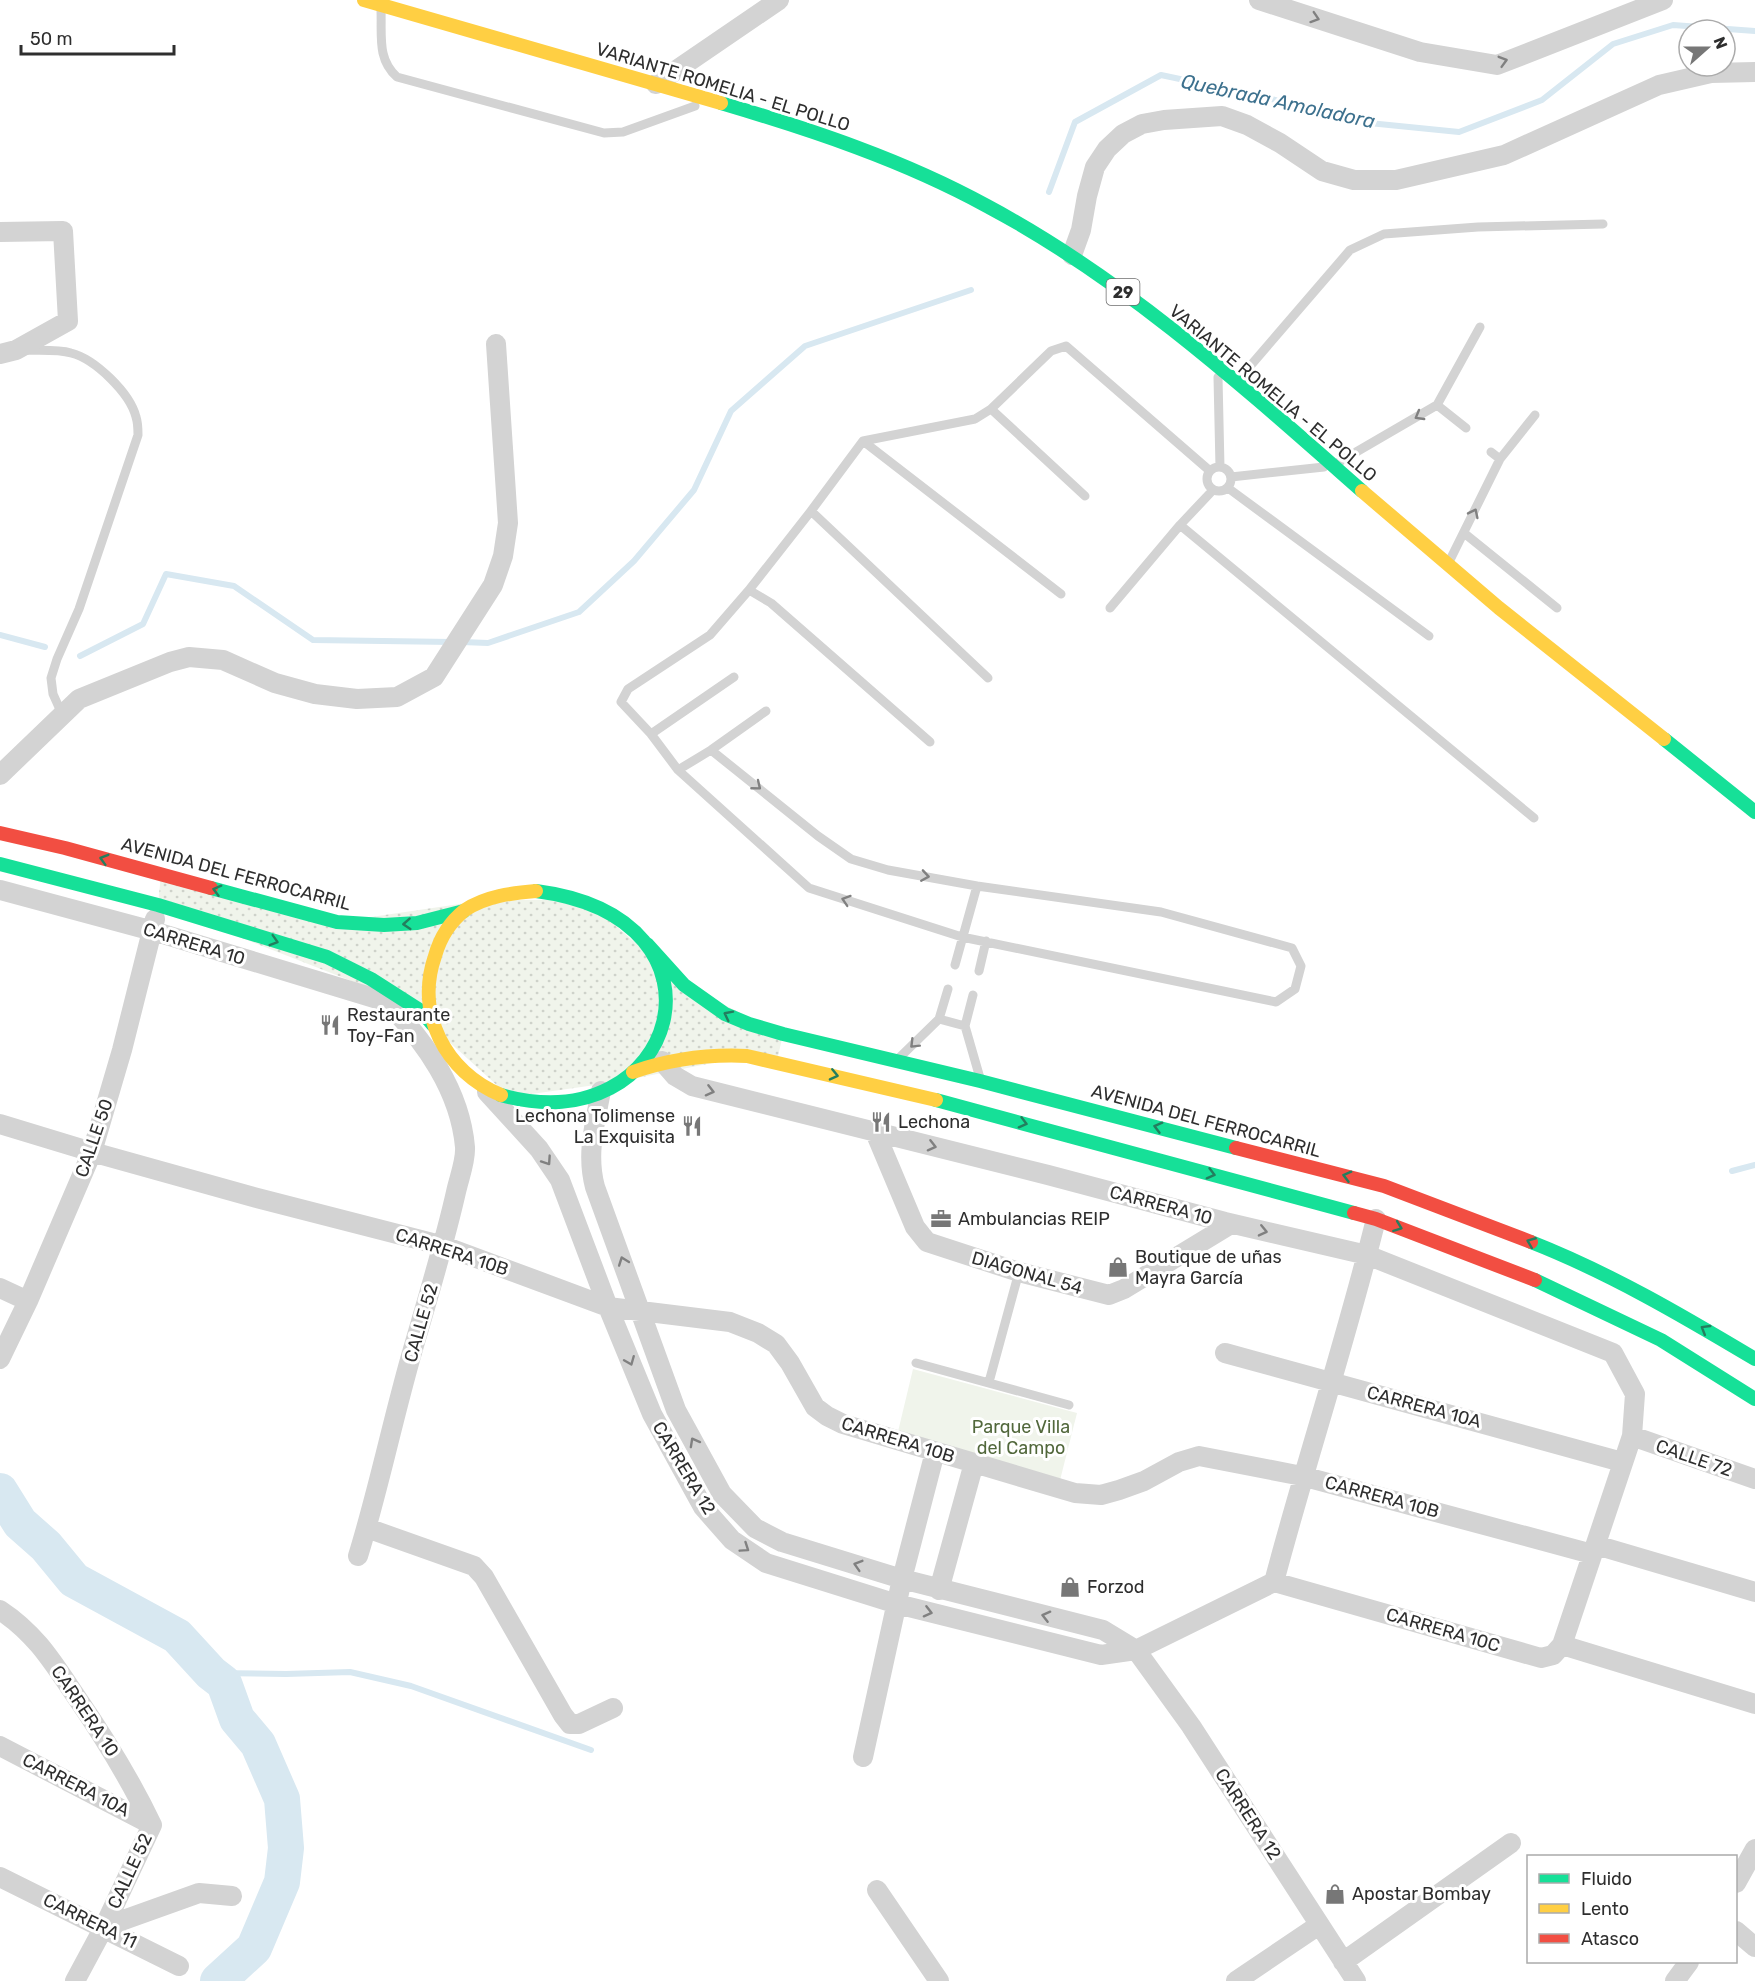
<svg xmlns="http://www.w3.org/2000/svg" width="1755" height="1981" font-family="Rubik,sans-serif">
	<defs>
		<pattern id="grass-dots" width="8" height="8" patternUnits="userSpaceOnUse" patternTransform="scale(1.5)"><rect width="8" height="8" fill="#f0f4eb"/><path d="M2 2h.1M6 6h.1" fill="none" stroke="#ced2ca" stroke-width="1.8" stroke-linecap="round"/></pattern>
	</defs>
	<rect width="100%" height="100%" fill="#fff"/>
	<path fill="url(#grass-dots)" d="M161,874L337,922L487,900H586L684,985L783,1034L777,1061L747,1056L617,1082L510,1097L405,1002L158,905Z"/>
	<path fill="#f0f4eb" d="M913,1369L1077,1413L1058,1488L896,1440Z"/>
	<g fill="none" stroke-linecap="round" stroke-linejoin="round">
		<path stroke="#d8e8f1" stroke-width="6" d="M1049,192L1075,122L1161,75L1260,96L1359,122L1459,132L1542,100L1613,44L1673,25L1755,31
			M0,635L45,647
			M462,642L488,643L579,612L634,561L694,490L731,411L805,346L971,290
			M80,656L143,624L166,574L234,586L313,640L452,642
			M1732,1171L1755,1165
			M211,1673L286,1674L350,1672L411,1686L591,1750"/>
		<path stroke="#d8e8f1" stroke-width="36" d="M0,1491L20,1523L46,1546L74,1580L177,1636L211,1673L224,1683L237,1719L258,1744L282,1799L286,1848L282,1882L254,1948L218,1981"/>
		<path stroke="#d3d3d3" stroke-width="9" d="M381,10C382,36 377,59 397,77L604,133L623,132L695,106
			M24,350C38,351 57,349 71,353C95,359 130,393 136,417C138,423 138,429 138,435L79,609L57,659L51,678L53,694L62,714
			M1218,377L1220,467
			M1239,379L1350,250L1384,234L1478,227L1603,224
			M1437,405L1480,327
			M991,409L1085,496
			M863,441L975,419L991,409L1051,351L1066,346L1210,471
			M1500,459L1535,415
			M1339,462L1437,405L1466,428
			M1207 479a12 12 0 1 1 24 0a12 12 0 1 1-24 0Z
			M1231,477L1324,467
			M1228,488L1429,636
			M1213,490L1180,525L1534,818
			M811,511L863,441L1061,594
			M1464,533L1557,608
			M1450,560L1500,459L1491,452
			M749,590L811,511L988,678
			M1110,608L1180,525
			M651,734L734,677
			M930,742L771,603L749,590L710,635L628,689L621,702L651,734L678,770L809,888L962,937L1276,1002L1295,989L1301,966L1292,948L1161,912L977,886
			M711,750L818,836L851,859L888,870L977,886L955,965
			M678,770L711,750L766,711
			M979,971L986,941
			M973,995L965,1026L980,1078
			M939,1019L965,1026
			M899,1058L939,1019L948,989
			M916,1363L1069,1405
			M989,1382L1019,1272"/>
		<path stroke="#d3d3d3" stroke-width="20" d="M1259,0L1420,52L1497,65L1663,0
			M656,84L779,0
			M0,232L63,231L68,321L16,350L0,354
			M1072,255L1081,230L1087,196L1095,167L1107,149L1123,134L1142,124L1164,120L1222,116L1247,125L1280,143L1322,171L1354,180H1396L1504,155L1659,85L1711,73L1755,72
			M0,775L79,699L170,662L189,657L223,660L275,683L315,694L357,699L397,697L434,677L493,585L503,556L508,523L496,344
			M0,890L153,931L387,1002C425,1042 460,1090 465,1147C466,1161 459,1178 456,1192C444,1245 428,1297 413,1349C393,1418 379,1488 358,1556
			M601,1091C595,1123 586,1154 595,1187L676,1410L722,1494L755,1528L782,1542L902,1579L1103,1630L1136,1650L1191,1726L1356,1981
			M487,1092L539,1149L560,1180L608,1307L652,1414L703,1507L732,1540L766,1563L897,1604L1101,1655L1136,1650L1274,1582L1541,1658L1553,1655L1562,1645L1632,1436L1635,1394L1613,1353L1367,1255L1225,1222L1048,1175L692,1086L675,1076L662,1061
			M0,1124L92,1152L257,1198L444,1246L608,1307L730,1322L758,1333L776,1344L790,1363L815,1407L827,1416L843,1424L1075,1493L1101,1495L1119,1490L1144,1481L1179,1462L1199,1456L1302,1476L1592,1554
			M875,1132L915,1227L927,1242L1019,1272L1109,1295L1124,1289L1231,1224
			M0,1288L28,1301
			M1225,1353L1622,1462
			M0,1359L28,1301L92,1152L122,1050L155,919
			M1632,1436L1755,1479
			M367,1528L474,1566L484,1577L563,1715L570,1724H579L613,1708
			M1596,1545L1755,1592
			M1274,1582C1306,1461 1346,1341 1376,1219
			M939,1590L974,1463
			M0,1610C35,1633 52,1661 75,1695C104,1737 130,1779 152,1825
			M1562,1645L1755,1704
			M0,1746L152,1825
			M863,1757L902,1579L935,1452
			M0,1877L179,1966
			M1736,1883L1755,1849
			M877,1890L939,1981
			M104,1927L199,1893L232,1896
			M1736,1931L1755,1947
			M1343,1962L1511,1843
			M75,1981L104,1927L152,1825
			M1236,1981L1319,1925
			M1675,1981L1689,1962"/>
		<path stroke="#16e098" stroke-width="14" d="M721,103C812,130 903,160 987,206C1126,280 1245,388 1362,491
			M1664,739L1755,812
			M0,864L158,905L327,957L371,979L421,1011L433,1025
			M211,888L337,922L384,925L417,923L464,911
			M647,944L684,985L725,1014L749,1024L783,1034L980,1081L1236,1148
			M501,1095C677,1145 746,918 536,891
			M936,1100L1354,1213
			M1531,1242C1610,1273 1683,1316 1755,1359
			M1535,1280L1661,1340L1755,1399"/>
		<path stroke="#ffcf43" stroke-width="14" d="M364,0L721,103
			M1362,491L1499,608L1664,739
			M633,1072C671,1059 707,1054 747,1056L936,1100
			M501,1095C445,1072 415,1013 435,956C440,938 451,921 465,910C486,896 512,893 536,891"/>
		<path stroke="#f24e42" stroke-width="14" d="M0,833L65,848L211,888
			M1236,1148L1384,1186L1531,1242
			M1354,1213L1376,1219L1535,1280"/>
	</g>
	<defs><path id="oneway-chevron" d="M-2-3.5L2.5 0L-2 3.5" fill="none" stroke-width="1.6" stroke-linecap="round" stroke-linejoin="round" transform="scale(1.5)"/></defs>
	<g stroke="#808080">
		<use href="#oneway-chevron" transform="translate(1315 18) rotate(18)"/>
		<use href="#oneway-chevron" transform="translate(1503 61) rotate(-16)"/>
		<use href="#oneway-chevron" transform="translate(1419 416) rotate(150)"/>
		<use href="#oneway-chevron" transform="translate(1474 513) rotate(-64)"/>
		<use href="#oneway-chevron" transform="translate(757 786) rotate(39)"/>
		<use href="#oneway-chevron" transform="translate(925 876) rotate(9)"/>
		<use href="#oneway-chevron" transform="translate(846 900) rotate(-162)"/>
		<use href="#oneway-chevron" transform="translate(914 1044) rotate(135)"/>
		<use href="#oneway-chevron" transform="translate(710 1091) rotate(14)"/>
		<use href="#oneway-chevron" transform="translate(932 1146) rotate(14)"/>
		<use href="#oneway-chevron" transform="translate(547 1161) rotate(56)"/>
		<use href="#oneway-chevron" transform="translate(1263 1231) rotate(13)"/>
		<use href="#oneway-chevron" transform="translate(623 1261) rotate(-110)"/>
		<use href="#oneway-chevron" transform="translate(630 1361) rotate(68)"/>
		<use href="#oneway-chevron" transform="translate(694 1442) rotate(-119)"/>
		<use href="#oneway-chevron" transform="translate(745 1548) rotate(34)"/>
		<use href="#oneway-chevron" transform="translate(858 1565) rotate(-163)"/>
		<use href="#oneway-chevron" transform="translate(928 1612) rotate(14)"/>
		<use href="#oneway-chevron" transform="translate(1046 1616) rotate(-166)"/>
	</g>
	<g stroke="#237e5e">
		<use href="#oneway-chevron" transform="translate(104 859) rotate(-164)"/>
		<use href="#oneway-chevron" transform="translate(217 890) rotate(-165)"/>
		<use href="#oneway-chevron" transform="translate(407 924) rotate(176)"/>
		<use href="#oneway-chevron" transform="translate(274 941) rotate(17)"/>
		<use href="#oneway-chevron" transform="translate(728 1015) rotate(-153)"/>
		<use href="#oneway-chevron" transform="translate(834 1075) rotate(13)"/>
		<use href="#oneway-chevron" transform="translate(1023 1123) rotate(15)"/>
		<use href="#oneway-chevron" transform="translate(1158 1127) rotate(-165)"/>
		<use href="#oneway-chevron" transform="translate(1211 1174) rotate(15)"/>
		<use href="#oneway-chevron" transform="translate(1347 1176) rotate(-165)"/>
		<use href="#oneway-chevron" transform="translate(1398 1227) rotate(21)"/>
		<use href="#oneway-chevron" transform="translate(1531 1242) rotate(-158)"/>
		<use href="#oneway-chevron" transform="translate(1705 1329) rotate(-149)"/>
	</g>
	<defs>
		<g id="restaurant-bare" transform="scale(1.62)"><path d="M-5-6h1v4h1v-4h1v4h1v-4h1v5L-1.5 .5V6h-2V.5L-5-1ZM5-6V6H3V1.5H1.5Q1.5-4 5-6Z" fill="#777" stroke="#fff" stroke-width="2.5" paint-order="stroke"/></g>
		<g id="office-bare" transform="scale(1.62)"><path d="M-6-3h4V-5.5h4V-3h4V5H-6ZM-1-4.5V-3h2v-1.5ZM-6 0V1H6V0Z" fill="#777" stroke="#fff" stroke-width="2.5" paint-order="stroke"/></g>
		<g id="shop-bare" transform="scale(1.62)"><path d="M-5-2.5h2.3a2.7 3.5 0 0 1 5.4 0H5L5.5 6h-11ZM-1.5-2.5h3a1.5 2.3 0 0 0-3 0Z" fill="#777" stroke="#fff" stroke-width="2.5" paint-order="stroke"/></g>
	</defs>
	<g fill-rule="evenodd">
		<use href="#restaurant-bare" x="330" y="1025"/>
		<use href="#restaurant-bare" x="881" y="1122"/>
		<use href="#restaurant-bare" x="692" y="1126"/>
		<use href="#office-bare" x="941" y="1219"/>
		<use href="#shop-bare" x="1118" y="1267"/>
		<use href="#shop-bare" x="1070" y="1587"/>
		<use href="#shop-bare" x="1335" y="1894"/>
	</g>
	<g text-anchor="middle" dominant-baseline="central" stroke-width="6" stroke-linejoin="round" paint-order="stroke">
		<rect fill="#fff" stroke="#6d6d6d" stroke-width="1.5" x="1106.5" y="279" width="33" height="26" rx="4.5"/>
		<g font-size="16" font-weight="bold" fill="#2e2e2e">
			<text x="1123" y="292">29</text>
		</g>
		<g font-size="18" fill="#2e2e2e" stroke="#fff">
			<text transform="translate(723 87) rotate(17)">VARIANTE ROMELIA - EL POLLO</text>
			<text transform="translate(1273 393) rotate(40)">VARIANTE ROMELIA - EL POLLO</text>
			<text transform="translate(236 874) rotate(15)">AVENIDA DEL FERROCARRIL</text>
			<text transform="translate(194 944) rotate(17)">CARRERA 10</text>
			<text transform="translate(1206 1121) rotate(15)">AVENIDA DEL FERROCARRIL</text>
			<text transform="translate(94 1138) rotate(-71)">CALLE 50</text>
			<text transform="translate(1161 1205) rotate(15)">CARRERA 10</text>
			<text transform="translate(452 1252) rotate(18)">CARRERA 10B</text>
			<text transform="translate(1027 1273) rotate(16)">DIAGONAL 54</text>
			<text transform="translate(421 1323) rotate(-74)">CALLE 52</text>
			<text transform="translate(1424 1407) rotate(15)">CARRERA 10A</text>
			<text transform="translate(898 1440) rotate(17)">CARRERA 10B</text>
			<text transform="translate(1694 1458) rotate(19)">CALLE 72</text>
			<text transform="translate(684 1468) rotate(59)">CARRERA 12</text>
			<text transform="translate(1382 1497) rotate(15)">CARRERA 10B</text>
			<text transform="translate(1443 1630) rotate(16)">CARRERA 10C</text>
			<text transform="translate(85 1711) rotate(56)">CARRERA 10</text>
			<text transform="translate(76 1785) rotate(27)">CARRERA 10A</text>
			<text transform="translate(1248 1814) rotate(57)">CARRERA 12</text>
			<text transform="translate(130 1871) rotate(-65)">CALLE 52</text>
			<text transform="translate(90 1921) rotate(26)">CARRERA 11</text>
		</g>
		<g font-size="18" fill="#2e2e2e" stroke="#fff" text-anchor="start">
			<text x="347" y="1015">Restaurante<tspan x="347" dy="21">Toy-Fan</tspan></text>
			<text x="675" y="1116" text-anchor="end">Lechona Tolimense<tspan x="675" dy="21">La Exquisita</tspan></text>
			<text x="898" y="1122">Lechona</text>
			<text x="958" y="1219">Ambulancias REIP</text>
			<text x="1135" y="1257">Boutique de uñas<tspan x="1135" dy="21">Mayra García</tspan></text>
			<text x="1087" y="1587">Forzod</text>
			<text x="1352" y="1894">Apostar Bombay</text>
		</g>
		<g font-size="18" fill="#52683c" stroke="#fff">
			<text x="1021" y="1427">Parque Villa<tspan x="1021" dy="21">del Campo</tspan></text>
		</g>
		<g font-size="20" font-style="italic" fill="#3d718e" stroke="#fff">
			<text transform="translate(1278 101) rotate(12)">Quebrada Amoladora</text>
		</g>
	</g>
	<rect x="1527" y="1855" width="210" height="108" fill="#ffffff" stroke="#ababab" stroke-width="1.5"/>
	<rect x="1539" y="1874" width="30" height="9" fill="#16e098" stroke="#ababab" stroke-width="1.5"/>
	<text x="1581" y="1885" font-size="18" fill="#2e2e2e">Fluido</text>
	<rect x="1539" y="1904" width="30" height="9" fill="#ffcf43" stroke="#ababab" stroke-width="1.5"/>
	<text x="1581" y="1915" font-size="18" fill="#2e2e2e">Lento</text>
	<rect x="1539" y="1934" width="30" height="9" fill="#f24e42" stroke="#ababab" stroke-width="1.5"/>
	<text x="1581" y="1945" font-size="18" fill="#2e2e2e">Atasco</text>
	<g transform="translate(1707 48) rotate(69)"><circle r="28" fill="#ffffff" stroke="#ababab" stroke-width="1.5"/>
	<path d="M0-4.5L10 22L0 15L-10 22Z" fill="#777777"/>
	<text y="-9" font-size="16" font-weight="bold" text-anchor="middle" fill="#2e2e2e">N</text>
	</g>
	<path d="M21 45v9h153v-9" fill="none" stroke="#2e2e2e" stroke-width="3"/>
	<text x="30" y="45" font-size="18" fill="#2e2e2e" stroke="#ffffff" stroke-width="4.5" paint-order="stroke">50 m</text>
</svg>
